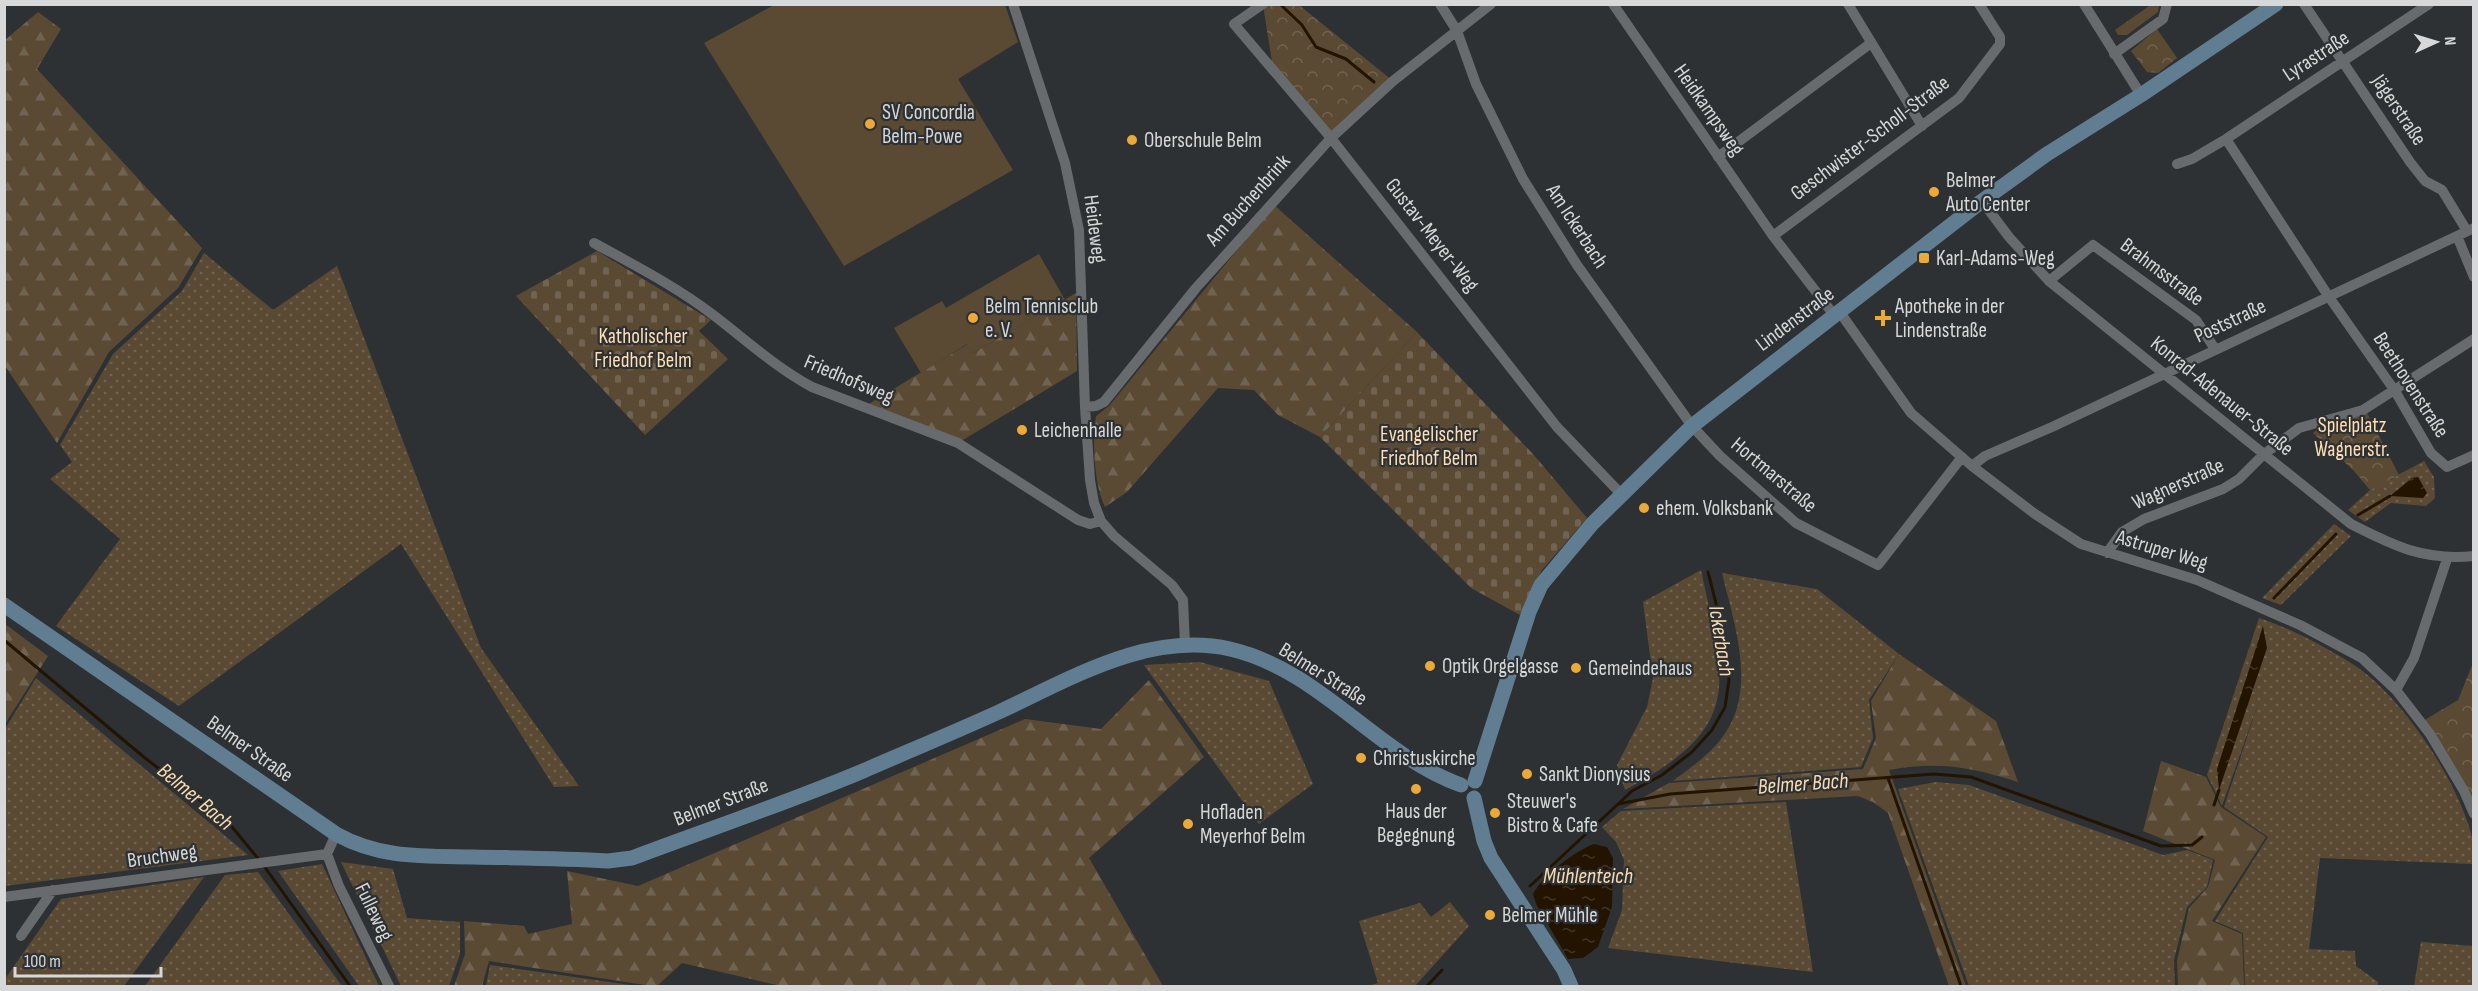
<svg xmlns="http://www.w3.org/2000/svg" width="2478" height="991" font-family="'Sofia Sans Condensed',sans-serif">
	<defs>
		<pattern id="grass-dots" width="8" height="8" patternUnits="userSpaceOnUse" patternTransform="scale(1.5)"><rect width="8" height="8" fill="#5a4a34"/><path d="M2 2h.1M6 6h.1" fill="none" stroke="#716351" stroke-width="1.8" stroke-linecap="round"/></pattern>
		<pattern id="forest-firs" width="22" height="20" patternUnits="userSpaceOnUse" patternTransform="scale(1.5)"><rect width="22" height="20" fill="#5a4a34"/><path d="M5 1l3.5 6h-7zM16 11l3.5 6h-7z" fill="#716351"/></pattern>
		<pattern id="cemetery-stones" width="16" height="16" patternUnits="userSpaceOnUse" patternTransform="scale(1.5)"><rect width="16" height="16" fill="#5a4a34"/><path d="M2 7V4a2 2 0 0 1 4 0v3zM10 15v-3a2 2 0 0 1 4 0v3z" fill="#716351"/></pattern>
		<pattern id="park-crowns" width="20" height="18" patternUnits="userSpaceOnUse" patternTransform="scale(1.5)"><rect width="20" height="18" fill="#5a4a34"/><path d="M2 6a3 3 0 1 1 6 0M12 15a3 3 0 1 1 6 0" fill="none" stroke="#716351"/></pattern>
		<pattern id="water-ripples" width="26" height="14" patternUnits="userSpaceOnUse" patternTransform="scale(1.5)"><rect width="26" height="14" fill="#231400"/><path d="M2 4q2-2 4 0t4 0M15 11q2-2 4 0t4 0" fill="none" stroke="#423525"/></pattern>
	</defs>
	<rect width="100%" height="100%" fill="#2e3133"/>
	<path fill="url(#grass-dots)" d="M204,253L273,310L337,266L481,648L579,786L554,787L401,544L179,706L56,626L120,539L50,479L72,462L60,445L113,354L182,291Z
		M2424,461L2434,477L2435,498L2426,506L2391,503L2365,522L2348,510L2370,490Z
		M2334,524L2351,536L2281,605L2262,598Z
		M1701,570C1726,688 1744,726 1625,790L1617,765L1647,707L1653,678L1643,602Z
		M1722,573L1817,589L1899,654L1869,700L1873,738L1861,767L1673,781C1690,768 1708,756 1721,739C1759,692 1734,624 1722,573Z
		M2259,618C2292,629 2324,646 2354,665C2402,696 2461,785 2473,841C2475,848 2473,857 2473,864L2320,858L2309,949L2355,951L2356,966L2378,982V986H2245L2243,933L2215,921L2268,837L2224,807L2260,698L2222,806L2207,775Z
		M1200,662L1269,681L1313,784L1259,824L1144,665Z
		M36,678L248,855L5,886V729Z
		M1936,782L1969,785L2163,855L2187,850L2213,860L2207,887L2187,907L2174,960L2175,986H1969L1898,789Z
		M1786,802L1813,972L1608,948L1622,910L1624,860L1616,842L1602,827L1621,811Z
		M341,862L393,869L407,918L460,922V954L449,986H401Z
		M322,864L379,986H359L278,871Z
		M258,872L342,986H145L225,875Z
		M204,877L124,986H5V979L61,899Z
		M1450,902L1469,926L1415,986H1368L1378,983L1359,921L1420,903L1431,917Z
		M2421,942L2473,946V986H2414Z
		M490,965L637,986H486Z"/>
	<path fill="url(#forest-firs)" d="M38,12L61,29L37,69L202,248L178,288L109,352L57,443L5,366V40Z
		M1274,205L1417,332L1320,437L1278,415L1254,390L1218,388L1127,492L1105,507C1094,484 1092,442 1096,416L1109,406Z
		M1076,293L1077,371L958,443L862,408L968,344L973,353Z
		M5,624L48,656L5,724Z
		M1899,654L1996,721L2018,782C1970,767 1940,761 1889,770L1966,986H1949L1888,813L1873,802L1858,796L1623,809L1669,783L1863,769L1876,738L1871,701Z
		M1149,680L1204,757L1089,858L1163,986H781L682,963L657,986H652L489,961L482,986H454L465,954L464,921L524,926L528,934L572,924L567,871L638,886L1025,719L1101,729Z
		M2161,761L2206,777L2221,807L2266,837L2212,921L2242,934L2244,986H2178L2177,961L2189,908L2208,887L2215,860L2143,831Z"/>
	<path fill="url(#cemetery-stones)" d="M597,251L711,320L699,331L728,359L645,435L516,296Z
		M1417,332L1533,454L1587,518L1542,570L1520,615L1471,588L1320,437Z"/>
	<path fill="url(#park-crowns)" d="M2152,4L2159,5L2158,12L2127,35H2118L2115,30Z
		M1263,5H1299L1393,81L1331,138L1273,68Z
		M2157,29L2177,58L2158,73L2147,72L2131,51Z
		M2365,409L2399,475L2370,490L2354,471L2313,433L2333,418Z
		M2473,663V808L2423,721L2458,700Z"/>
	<path fill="#5a4a34" d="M776,4L1005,5L1018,42L958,79L1013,170L844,266L704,43Z
		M1039,254L1065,300L973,353L967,344L921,373L894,328L942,301L946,308Z"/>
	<path fill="url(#water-ripples)" d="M2418,477L2427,493L2423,498L2390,496L2412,478Z
		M2263,626L2267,648L2219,790L2217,769Z
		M1594,844L1607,847L1613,858L1612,907L1598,947L1583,958L1568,959L1536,904L1533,894C1541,877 1576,850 1594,844Z"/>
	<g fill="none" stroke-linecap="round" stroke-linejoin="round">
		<path stroke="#231400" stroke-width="3" d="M1280,4L1302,25L1316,47L1346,59L1374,82
			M2358,515L2390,496
			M2274,598L2336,534
			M4,640L145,758L228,822L260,861
			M1888,778L1961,986
			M1618,804L1670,794L1934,774L1971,777L2161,846L2192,845L2202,837
			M2214,805L2219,790
			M264,866L350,986
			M1530,886L1632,791L1662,775L1692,752L1712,730L1725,707L1729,680L1725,639L1708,572
			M1427,986L1442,970"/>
		<path stroke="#686b6e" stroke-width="10" d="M1013,4L1065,163L1079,230L1085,407L1090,480L1094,503L1101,521L1114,536L1172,585L1183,600L1185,645
			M1263,4L1234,24L1331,138L1557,427L1622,495
			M1440,4L1457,31L1476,84L1523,179L1577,265L1692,426L1720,456L1796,523L1878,565L1962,457
			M1613,4L1773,236L1834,315
			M1848,4L1922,126
			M2084,4L2141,95
			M2304,4L2410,162L2425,181L2442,190L2467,231
			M2114,54L2163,19L2167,4
			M2226,139L2329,297L2395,391L2431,453L2447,467L2474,455
			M1718,157L1871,43
			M2177,164L2192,159L2226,139L2429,4
			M1982,201L2009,237L2049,281L2351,524C2394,546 2424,561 2474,556
			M1773,236L1959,98L2000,44V37L1979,4
			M2457,236L2474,277
			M594,243C634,265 675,286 712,314C745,339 775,367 812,387L958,443L1078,520L1090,524L1101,521
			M2049,281L2093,245L2196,320L2215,349
			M1839,311L1911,413L1972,466L2035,514L2081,544L2197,580L2300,625L2362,658L2396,690L2430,734L2464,791L2474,814
			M1085,407L1096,406L1104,402L1196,288L1331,138L1393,81L1491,4
			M1972,466L1985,456L2052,427L2474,228
			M2107,553L2122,532L2144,519L2223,489L2239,479L2263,455L2299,428L2363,410L2474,339
			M2396,690L2414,658L2447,559
			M327,854L339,886L389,986
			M4,897L327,854L336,834
			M21,936L53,890"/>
		<path stroke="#617d91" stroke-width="15" d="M4,605L336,834C381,859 424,856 474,857C519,858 563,858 608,861L632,858C709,829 787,803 863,771C909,751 955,732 1001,711C1072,678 1149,631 1230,649C1321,670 1377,755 1461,785
			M1475,781L1529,612L1541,585L1592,524L1692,426L1982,201L2047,154L2141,95L2276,4
			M1474,798L1484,841L1491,858L1564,970L1571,986"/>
	</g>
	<g fill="#eba93a" stroke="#2e3133" stroke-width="2">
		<circle cx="870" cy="124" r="6"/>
		<circle cx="1132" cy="140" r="6"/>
		<circle cx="1934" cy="192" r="6"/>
		<rect x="1918" y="252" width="12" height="12" rx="3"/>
		<circle cx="973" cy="318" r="6"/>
		<path d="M1880 309h6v6h6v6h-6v6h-6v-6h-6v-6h6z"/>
		<circle cx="1022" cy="430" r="6"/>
		<circle cx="1644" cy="508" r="6"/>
		<circle cx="1430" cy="666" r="6"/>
		<circle cx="1576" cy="668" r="6"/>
		<circle cx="1361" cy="758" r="6"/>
		<circle cx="1527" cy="774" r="6"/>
		<circle cx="1416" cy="789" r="6"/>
		<circle cx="1495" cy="813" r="6"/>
		<circle cx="1188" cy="824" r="6"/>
		<circle cx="1490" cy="915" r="6"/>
	</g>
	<g text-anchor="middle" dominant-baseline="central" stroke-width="4.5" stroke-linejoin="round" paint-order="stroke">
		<g font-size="21" fill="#d6d8d9" stroke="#2e3133">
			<text transform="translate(2316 56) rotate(-33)">Lyrastraße</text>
			<text transform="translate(1709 110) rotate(55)">Heidkampsweg</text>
			<text transform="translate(2399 110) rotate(56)">Jägerstraße</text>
			<text transform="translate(1870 138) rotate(-37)">Geschwister-Scholl-Straße</text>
			<text transform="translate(1248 200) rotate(-48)">Am Buchenbrink</text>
			<text transform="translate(1577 226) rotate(57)">Am Ickerbach</text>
			<text transform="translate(1095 229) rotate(83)">Heideweg</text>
			<text transform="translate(1432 235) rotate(52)">Gustav-Meyer-Weg</text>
			<text transform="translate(2162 272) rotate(37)">Brahmsstraße</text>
			<text transform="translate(1795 319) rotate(-37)">Lindenstraße</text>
			<text transform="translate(2230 321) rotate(-25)">Poststraße</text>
			<text transform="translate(849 379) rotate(23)">Friedhofsweg</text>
			<text transform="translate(2411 385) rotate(57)">Beethovenstraße</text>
			<text transform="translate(2222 396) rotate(39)">Konrad-Adenauer-Straße</text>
			<text transform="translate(1774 475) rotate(40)">Hortmarstraße</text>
			<text transform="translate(2178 484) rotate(-24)">Wagnerstraße</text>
			<text transform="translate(2162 550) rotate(17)">Astruper Weg</text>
			<text transform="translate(1323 674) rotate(32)">Belmer Straße</text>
			<text transform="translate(250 749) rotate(35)">Belmer Straße</text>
			<text transform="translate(721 802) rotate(-21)">Belmer Straße</text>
			<text transform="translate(162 856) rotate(-8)">Bruchweg</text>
			<text transform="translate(374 912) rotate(64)">Fulleweg</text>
		</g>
		<g font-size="21" fill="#d6d8d9" stroke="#2e3133" text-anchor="start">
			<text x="882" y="112">SV Concordia<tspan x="882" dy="24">Belm-Powe</tspan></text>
			<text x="1144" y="140">Oberschule Belm</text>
			<text x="1946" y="180">Belmer<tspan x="1946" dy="24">Auto Center</tspan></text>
			<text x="1936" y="258">Karl-Adams-Weg</text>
			<text x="985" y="306">Belm Tennisclub<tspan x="985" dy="24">e. V.</tspan></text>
			<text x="1895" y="306">Apotheke in der<tspan x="1895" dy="24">Lindenstraße</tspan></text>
			<text x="1034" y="430">Leichenhalle</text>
			<text x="1656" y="508">ehem. Volksbank</text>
			<text x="1442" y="666">Optik Orgelgasse</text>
			<text x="1588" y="668">Gemeindehaus</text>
			<text x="1373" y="758">Christuskirche</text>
			<text x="1539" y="774">Sankt Dionysius</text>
			<text x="1507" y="801">Steuwer's<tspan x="1507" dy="24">Bistro &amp; Cafe</tspan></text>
			<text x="1416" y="811" text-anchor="middle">Haus der<tspan x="1416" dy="24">Begegnung</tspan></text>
			<text x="1200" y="812">Hofladen<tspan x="1200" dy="24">Meyerhof Belm</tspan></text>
			<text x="1502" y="915">Belmer Mühle</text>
		</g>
		<g font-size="21" fill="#ffdfb3" stroke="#2e3133">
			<text x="643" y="336">Katholischer<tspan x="643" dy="24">Friedhof Belm</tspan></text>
			<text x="2352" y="425">Spielplatz<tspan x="2352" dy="24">Wagnerstr.</tspan></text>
			<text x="1429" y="434">Evangelischer<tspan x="1429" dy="24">Friedhof Belm</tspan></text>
		</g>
		<g font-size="22" font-style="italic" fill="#fbdcb0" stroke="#2e3133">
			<text transform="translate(1721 641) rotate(81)">Ickerbach</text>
			<text transform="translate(1803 784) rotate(-4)">Belmer Bach</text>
			<text transform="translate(195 797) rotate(40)">Belmer Bach</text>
			<text x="1588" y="876">Mühlenteich</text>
		</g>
	</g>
	<rect width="2478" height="991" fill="none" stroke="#d6d8d9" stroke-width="12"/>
	<g transform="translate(2436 42) rotate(86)" stroke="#2e3133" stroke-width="4.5" paint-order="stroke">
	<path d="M0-4.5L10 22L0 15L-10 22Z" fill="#d6d8d9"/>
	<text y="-9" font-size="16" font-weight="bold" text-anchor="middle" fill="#d6d8d9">N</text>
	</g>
	<path d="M15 967v9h146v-9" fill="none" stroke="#d6d8d9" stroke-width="3"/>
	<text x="24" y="967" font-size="18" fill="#d6d8d9" stroke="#2e3133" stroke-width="4.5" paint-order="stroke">100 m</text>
</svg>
